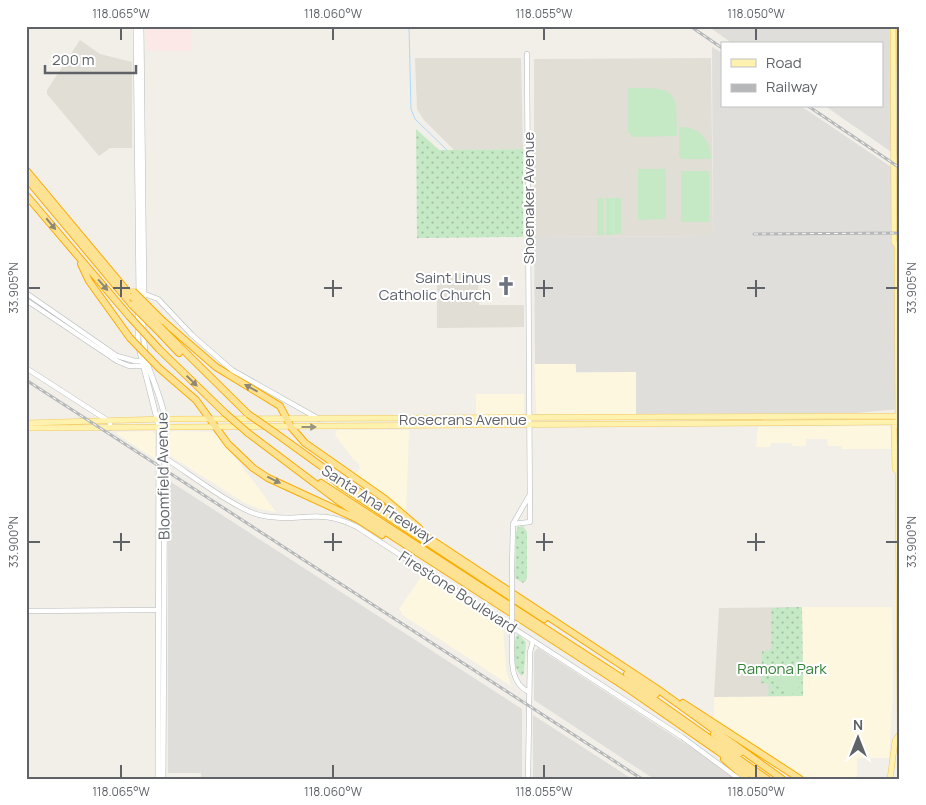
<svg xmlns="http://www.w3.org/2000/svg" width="926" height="805" font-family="Manrope,sans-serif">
	<defs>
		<pattern id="grass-dots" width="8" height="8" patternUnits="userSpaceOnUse" patternTransform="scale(1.25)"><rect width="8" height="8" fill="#c5e8c5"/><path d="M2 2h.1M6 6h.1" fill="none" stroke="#a3c0a4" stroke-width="1.8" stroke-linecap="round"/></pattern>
	</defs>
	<rect width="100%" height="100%" fill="#f1efe8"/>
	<path fill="#fef7e0" d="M535,364H575L576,373L636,372V414H539L536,412Z
		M476,394H524V412L522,415H476Z
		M889,426L891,428V449H842V446H828L827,439H806V446H792V443H771L770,447H756L758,427Z
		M337,430H409L406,512L356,474L360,468L359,464L354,460L335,435Z
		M152,431L155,434V459L117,434V432Z
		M172,431L213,432L239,462L276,512L260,509L245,503L172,457L169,454V434Z
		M423,574L503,626L506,670L511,686L401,614L402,612L399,609Z
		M802,607H892L893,695L889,758H857V779H806L761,751L714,718V697L803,696Z"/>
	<path fill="#e0deda" d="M708,26H900V158L825,106H882V44H733Z
		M712,47L722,53V106H801L900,173V409L856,413L636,414V372H576V364H535L534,237L713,236Z
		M168,480L522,709V779H201V773H168Z
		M538,648L701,754L734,779H654L534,700V652Z
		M533,715L632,779H533Z"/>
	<path fill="#e1ded6" d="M80,40L100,54L132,62V148H110L99,156L47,94V90Z
		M415,58H521L523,149L454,150L424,120L417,109Z
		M711,58L713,236L534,237V59Z
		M478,273L479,305H524V327L437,328V274Z
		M802,607L803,696L714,697L719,608Z"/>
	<path fill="#fce8e6" d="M146,26H192V51H147Z"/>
	<path fill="url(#grass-dots)" d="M416,129L439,150L523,149V237L417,238Z
		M523,526L527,532V576L526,581L523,583L515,578L516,532L518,527Z
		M802,607L803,696H768L769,684L761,683L762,651L771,650V608Z
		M518,634L526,642L524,673L522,676C512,669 511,643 518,634Z"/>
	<path fill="#c5e8c5" d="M628,88C676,88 677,88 677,136L633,137L628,132Z
		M679,127C699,126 711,140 711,159H682L679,156Z
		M638,169H666V219L638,220Z
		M681,171H709V222H681Z
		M597,198H604V235H597Z
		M606,198H613V235H606Z
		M614,198H621V234H614Z
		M794,664L799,667L798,694C780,692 773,685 768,668Z"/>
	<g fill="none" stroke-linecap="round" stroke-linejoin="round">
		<path stroke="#aadaff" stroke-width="1" d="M409,26L411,109L415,119L447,150"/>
		<g stroke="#b5b8bc" stroke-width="5.5">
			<path id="tertiary" d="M26,293L117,356L135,361H146
				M142,293L158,299L192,335L232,370L319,419
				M26,300L117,361L129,366H145
				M26,368L110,422V428
				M159,457L168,460C190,474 240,513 264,516C301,523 317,507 357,527L682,737L739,779
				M513,524L530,522L527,54
				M512,570L513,524L529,496
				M26,611L158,610
				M512,638C512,658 509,683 529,692
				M528,779L530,652L533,641"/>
		</g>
		<g stroke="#b6babf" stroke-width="6">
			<path id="secondary" d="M136,26L139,298
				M141,26L144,303
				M138,309V344L159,427L158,779
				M143,314C143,330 143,346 147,362C153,382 162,399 165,419L163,779"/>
		</g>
		<g stroke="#f2c960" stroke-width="6">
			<path id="primary" d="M893,26L894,242L897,246L898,419
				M899,26L900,88
				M898,422L894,427L895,469L898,472L900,737
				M26,423L165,419L900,416
				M26,428L900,422
				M890,779L895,741L899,735
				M900,779V777"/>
		</g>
		<g stroke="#f9ab00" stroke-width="8">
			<path id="motorway" d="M26,170L132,297
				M26,178L132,305
				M26,195L129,316
				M81,264L89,281L130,338
				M163,321L216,367L280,406L291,427L305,443L385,499L419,528
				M165,332L248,414
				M162,335L179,353
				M159,349L225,413
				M159,368L196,400L228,444L253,468L268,478L357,519L382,535
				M274,432L335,476L656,688L782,779
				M248,433L341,503L630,690L758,779
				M324,472L340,485L544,619
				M321,483L645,693L767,779
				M627,674L656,694
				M683,703L800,779
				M714,734L740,753
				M724,759L747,779"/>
		</g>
		<use href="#tertiary" stroke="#fff" stroke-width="4.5"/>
		<use href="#secondary" stroke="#fff" stroke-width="5"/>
		<use href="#primary" stroke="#fff2af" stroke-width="5"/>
		<use href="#motorway" stroke="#fde293" stroke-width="6"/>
		<g stroke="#b6b7b8" stroke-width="3">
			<path id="rail" d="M690,26L722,48
				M808,106L900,168
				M754,234L900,233
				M26,380L642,779"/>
		</g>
		<use href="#rail" stroke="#fff" stroke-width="1" stroke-dasharray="4" stroke-linecap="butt"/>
		<g stroke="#b5b8bc" stroke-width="5.5" stroke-linecap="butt">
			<path id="tertiary-bridge" d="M512,638V570"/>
		</g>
		<g stroke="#f9ab00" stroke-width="8" stroke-linecap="butt">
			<path id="motorway-bridge" d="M133,291L163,321
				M132,297L165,332
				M132,305L162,335
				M129,316L159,349
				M130,338L159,368
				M225,413L248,433
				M248,414L274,432"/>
		</g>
		<use href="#tertiary-bridge" stroke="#fff" stroke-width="4.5"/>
		<use href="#motorway-bridge" stroke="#fde293" stroke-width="6"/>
	</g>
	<defs><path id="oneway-solid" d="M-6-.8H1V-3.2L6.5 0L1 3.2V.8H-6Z" transform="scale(1.25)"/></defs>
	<g fill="#8e8975">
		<use href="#oneway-solid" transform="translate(51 224) rotate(50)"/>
		<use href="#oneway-solid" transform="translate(103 285) rotate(49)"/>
		<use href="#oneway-solid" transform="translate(192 381) rotate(44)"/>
		<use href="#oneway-solid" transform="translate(251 388) rotate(-151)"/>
		<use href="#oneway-solid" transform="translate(274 480) rotate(26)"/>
	</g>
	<use fill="#979581" href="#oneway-solid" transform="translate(309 427)"/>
	<path fill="none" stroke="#5f6368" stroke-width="2" d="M121,28V40M333,28V40M544,28V40M756,28V40M121,280V297M333,280V297M544,280V297M756,280V297M28,288H40M113,288H130M324,288H342M536,288H553M747,288H765M886,288H898M121,533V551M333,533V551M544,533V551M756,533V551M28,542H40M113,542H130M324,542H342M536,542H553M747,542H765M886,542H898M121,765V778M333,765V778M544,765V778M756,765V778"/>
	<defs>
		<g id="church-bare" transform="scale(1.5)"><path d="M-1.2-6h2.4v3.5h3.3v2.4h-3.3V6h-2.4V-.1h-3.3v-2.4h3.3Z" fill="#6b7280" stroke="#fff" stroke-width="2.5" paint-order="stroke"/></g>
	</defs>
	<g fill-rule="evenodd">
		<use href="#church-bare" x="506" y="286"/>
	</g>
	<g text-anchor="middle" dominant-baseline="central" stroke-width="4" stroke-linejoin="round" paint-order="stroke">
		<g font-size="15" fill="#5f6368" stroke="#fff">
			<text transform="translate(528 198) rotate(-90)">Shoemaker Avenue</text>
			<text x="463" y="419">Rosecrans Avenue</text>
			<text transform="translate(163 476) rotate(-91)">Bloomfield Avenue</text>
			<text transform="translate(378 504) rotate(33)">Santa Ana Freeway</text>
			<text transform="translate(458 592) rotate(33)">Firestone Boulevard</text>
		</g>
		<g font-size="15" fill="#5b616d" stroke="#fff" text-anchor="end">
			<text x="491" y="277">Saint Linus<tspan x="491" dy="17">Catholic Church</tspan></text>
		</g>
		<g font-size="15" fill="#348238" stroke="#fff">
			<text x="782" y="668">Ramona Park</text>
		</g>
	</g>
	<rect width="926" height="805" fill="none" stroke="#ffffff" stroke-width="55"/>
	<rect x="721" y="42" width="162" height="65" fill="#ffffff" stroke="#bfc1c3"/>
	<rect x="731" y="59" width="25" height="8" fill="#fff2af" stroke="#bfc1c3"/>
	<text x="766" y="68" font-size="15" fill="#5f6368">Road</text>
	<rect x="731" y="84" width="25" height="8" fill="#b6b7b8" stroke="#bfc1c3"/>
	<text x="766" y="92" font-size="15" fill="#5f6368">Railway</text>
	<g transform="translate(858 738)" stroke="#ffffff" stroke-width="4" paint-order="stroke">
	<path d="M0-4L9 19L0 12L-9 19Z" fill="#5f6368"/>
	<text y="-8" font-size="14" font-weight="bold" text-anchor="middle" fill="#5f6368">N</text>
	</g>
	<path d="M45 65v8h91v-8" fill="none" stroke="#5f6368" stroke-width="2.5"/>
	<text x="52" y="65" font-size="15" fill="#5f6368" stroke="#ffffff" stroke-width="4" paint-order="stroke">200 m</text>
	<rect x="28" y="28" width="870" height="750" fill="none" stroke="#5f6368" stroke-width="2"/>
	<g font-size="12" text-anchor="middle" fill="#5f6368">
		<text x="121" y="18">118.065°W</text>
		<text x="333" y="18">118.060°W</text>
		<text x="544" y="18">118.055°W</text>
		<text x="756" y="18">118.050°W</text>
		<text transform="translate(14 288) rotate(-90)" y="4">33.905°N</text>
		<text transform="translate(912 288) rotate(-90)" y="4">33.905°N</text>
		<text transform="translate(14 542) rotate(-90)" y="4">33.900°N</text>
		<text transform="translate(912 542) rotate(-90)" y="4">33.900°N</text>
		<text x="121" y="796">118.065°W</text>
		<text x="333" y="796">118.060°W</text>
		<text x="544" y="796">118.055°W</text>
		<text x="756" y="796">118.050°W</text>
	</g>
</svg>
